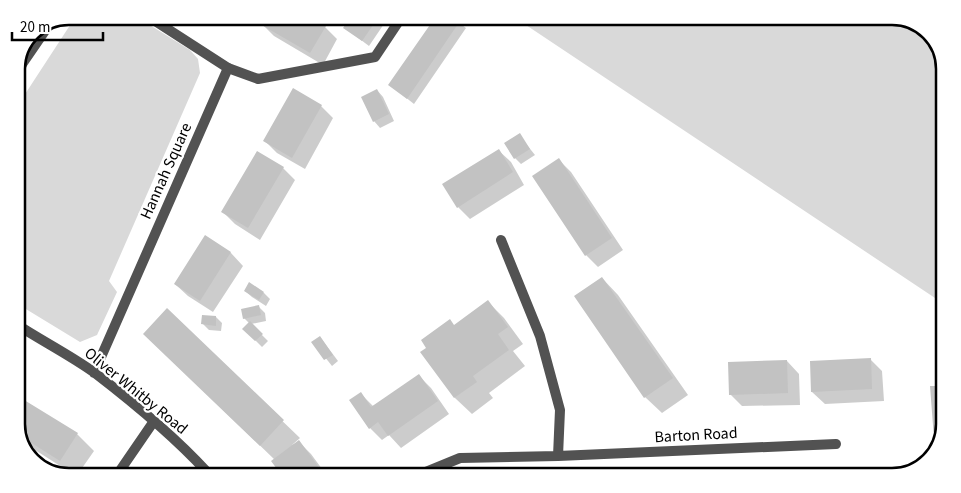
<svg xmlns="http://www.w3.org/2000/svg" width="961" height="493" font-family="'Source Sans 3',sans-serif">
	<rect width="100%" height="100%" fill="#fff"/>
	<path fill="#d9d9d9" d="M76,16L137,17L190,50L198,59L200,73L109,281L117,292L97,335L80,342L16,303V108Z
		M517,19L915,22L936,40L945,66L941,302Z"/>
	<path fill="#0003" d="M245,17L310,18L325,27L337,39L323,65L274,36L260,22L258,25Z
		M351,18H388L369,46L345,28Z
		M435,19H454L466,28L414,104L390,85Z
		M377,90L383,97L394,121L380,128L374,121Z
		M321,106L333,118L305,169L277,153L265,141Z
		M519,135L535,155L521,164L515,158Z
		M498,150L511,162L524,185L470,219L458,207Z
		M559,160L571,172L623,250L598,267L586,255Z
		M283,168L295,180L260,240L235,224L223,212Z
		M206,237L231,253L243,266L213,312L188,296L175,284Z
		M602,278L618,295L688,395L662,413L645,397Z
		M245,291L264,293L270,299L266,306L252,297Z
		M488,302L504,318L523,344L513,351L525,366L489,393L493,398L472,414L455,398L422,352Z
		M259,307L265,313L266,321L251,324L268,341L262,347L244,329L250,324L244,318Z
		M167,310L300,438L292,445L299,442L311,454L325,473H281L275,460L161,350Z
		M216,317L222,323L221,331L209,330L203,324Z
		M320,337L338,361L332,366L313,342Z
		M870,359L882,371L884,401L825,404L812,392L811,362Z
		M787,361L799,374L800,405L742,406L730,394Z
		M419,376L431,388L449,414L401,448L389,435L382,440L370,428L361,394L373,406Z
		M16,396L77,434L94,451L80,471H68L21,441L16,427Z"/>
	<path fill="#c2c2c2" d="M264,18H312L326,26L310,53L260,24Z
		M350,18H378L362,41L343,28Z
		M434,19H457L460,21L407,99L388,85Z
		M293,88L322,105L292,158L263,141Z
		M377,89L389,114L373,122L361,97Z
		M520,133L530,149L514,159L504,143Z
		M499,149L513,172L457,208L442,184Z
		M257,151L284,167L248,228L221,212Z
		M559,158L612,238L585,256L532,176Z
		M205,235L231,252L200,301L174,284Z
		M602,277L673,378L644,398L574,296Z
		M249,282L264,292L259,300L244,291Z
		M488,300L508,327L498,334L509,350L473,376L477,382L454,398L420,352L426,348L421,340L450,319L454,325Z
		M259,305L261,315L243,319L241,309Z
		M167,308L284,420L260,446L143,334Z
		M202,315L216,316V326L201,324Z
		M250,321L263,334L255,341L242,329Z
		M320,336L333,355L324,360L311,342Z
		M871,358L872,389L811,392L810,361Z
		M787,360L788,393L729,395L728,362Z
		M419,374L438,401L388,436L378,422L369,429L349,400L361,392L371,407Z
		M930,386H940L939,447L935,452Z
		M16,395L78,433L60,461L19,435L16,427Z
		M299,440L323,473H280L271,461Z"/>
	<g fill="none" stroke-linecap="round" stroke-linejoin="round">
		<path stroke="#525252" stroke-width="10" d="M228,68L258,79L375,57L401,18"/>
		<path stroke="#525252" stroke-width="10" d="M16,73L49,25
			M501,240L540,336L560,410L558,456
			M16,324C42,341 70,355 95,373C134,403 174,436 207,472
			M94,373L228,68L149,17
			M119,472L154,421
			M421,474L460,458L558,456L836,444"/>
	</g>
	<g text-anchor="middle" dominant-baseline="central" stroke-width="4.5" stroke-linejoin="round" paint-order="stroke">
		<g font-size="16" fill="#000" stroke="#fff">
			<text transform="translate(166 171) rotate(-66)">Hannah Square</text>
			<text transform="translate(136 391) rotate(39)">Oliver Whitby Road</text>
			<text transform="translate(696 435) rotate(-3)">Barton Road</text>
		</g>
	</g>
	<path d="M0 0H961V493H0ZM69 25H892A44 44 0 0 1 936 69V424A44 44 0 0 1 892 468H69A44 44 0 0 1 25 424V69A44 44 0 0 1 69 25Z" fill="#fff" fill-rule="evenodd"/>
	<path fill="none" stroke="#000" stroke-width="2.5" d="M69 25H892A44 44 0 0 1 936 69V424A44 44 0 0 1 892 468H69A44 44 0 0 1 25 424V69A44 44 0 0 1 69 25Z"/>
	<path d="M12 32v8h91v-8" fill="none" stroke="#000000" stroke-width="2.5"/>
	<text x="20" y="32" font-size="15" fill="#000000" stroke="#ffffff" stroke-width="4" paint-order="stroke">20 m</text>
</svg>
